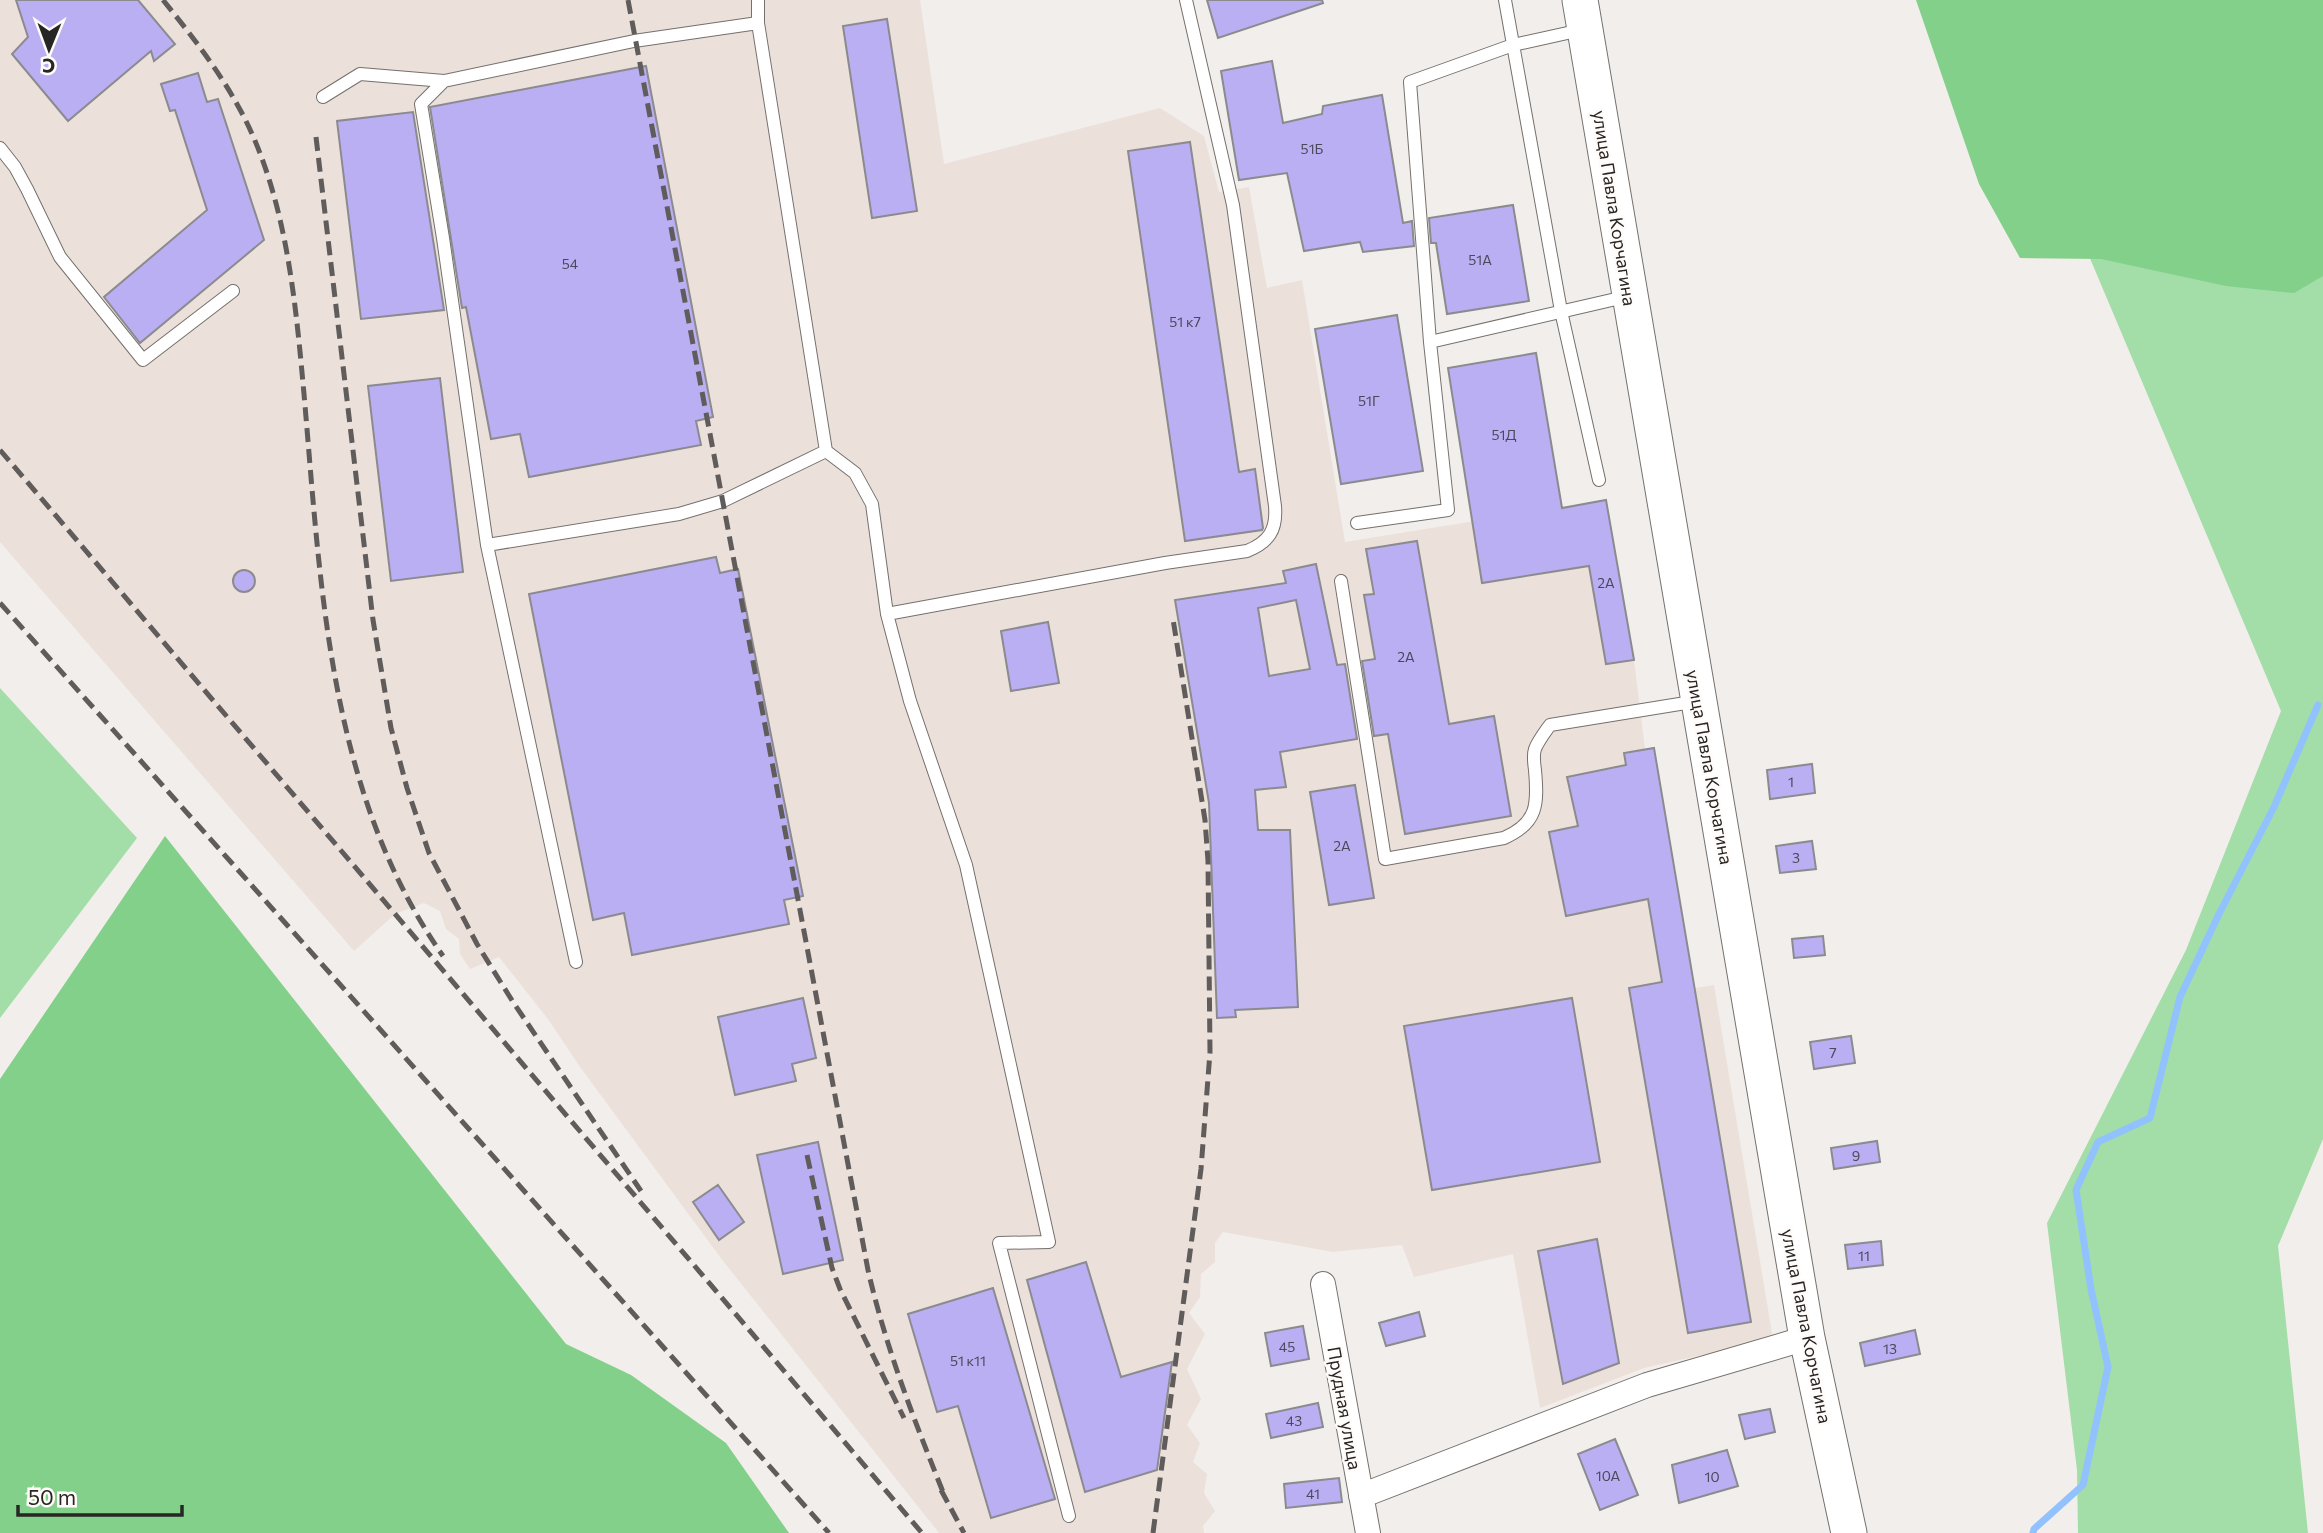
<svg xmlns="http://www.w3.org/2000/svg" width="2323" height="1533" font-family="Commissioner,sans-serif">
	<rect width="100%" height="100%" fill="#f2eeeb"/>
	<path fill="#ece0da" d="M0,0H920L944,164L1160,108L1204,136L1219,192L1249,187L1267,288L1302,280L1345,542L1606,500L1634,660L1645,749L1695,988L1714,985L1773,1339L1644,1368L1540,1408L1513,1254L1414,1277L1402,1245L1333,1252L1223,1232L1215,1243V1262L1201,1274L1200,1297L1189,1313L1205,1334L1187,1369L1201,1399L1187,1425L1200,1443L1193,1462L1207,1474L1204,1493L1215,1511L1203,1526L1204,1533H939L720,1257L580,1067L548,1019L499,957L470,969L460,954L459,939L446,929L440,911L424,903L395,914L354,951L0,542Z"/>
	<path fill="#a3dda8" d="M1981,0H2323V1139L2278,1246L2308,1533H2078L2077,1470L2047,1223L2186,950L2281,711Z
		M0,688L137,838L0,1018Z"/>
	<path fill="#83d08b" d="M1916,0H2323V276L2294,293L2226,286L2101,259L2020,258L1979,184Z
		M165,836L566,1344L631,1375L726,1443L789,1533H0V1079Z"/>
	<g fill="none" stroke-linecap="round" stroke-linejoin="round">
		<path stroke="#92c2fd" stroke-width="7" d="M2033,1533L2034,1529L2083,1485L2108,1367L2091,1289L2076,1190L2098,1142L2150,1118L2180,997L2219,914L2274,807L2318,705"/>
	</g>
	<path fill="#bbaff4" stroke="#8b8b8f" stroke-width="2" fill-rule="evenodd" d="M16,0H138L175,44L154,61L151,51L68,121L12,54L28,37Z
		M1207,0H1322L1323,3L1218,38Z
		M887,19L917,211L872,218L843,26Z
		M1272,61L1283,123L1322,114L1323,106L1382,95L1403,223L1412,221L1414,246L1363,252L1360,242L1304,251L1287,173L1239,180L1221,71Z
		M646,66L713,417L696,421L701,445L529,477L520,434L491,439L466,307L462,308L430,107Z
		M198,73L207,102L218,99L264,240L140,343L104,297L207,210L175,110L170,111L161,84Z
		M413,112L444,310L361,319L337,121Z
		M1190,142L1239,472L1255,469L1263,528L1262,530L1185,541L1128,151Z
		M1513,205L1529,301L1447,314L1436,243H1431L1429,218Z
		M1397,315L1423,471L1341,484L1315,329Z
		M1536,353L1562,508L1606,500L1634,660L1606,664L1589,566L1482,583L1448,368Z
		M440,378L463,572L391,581L368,386Z
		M1417,541L1449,724L1494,716L1511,816L1405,834L1388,734L1374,736L1362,661L1375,659L1364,595L1374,594L1366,549Z
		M716,557L720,573L738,569L803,896L784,900L789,924L632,955L624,913L593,920L529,594Z
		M1316,564L1337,665L1345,664L1357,739L1280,752L1286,787L1255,790L1258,830H1290L1298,1007L1235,1010L1236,1017L1217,1018L1209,803L1175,600L1286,583L1283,571ZM1296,600L1310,669L1269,676L1258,608Z
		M233 581a11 11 0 1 1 22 0a11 11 0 1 1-22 0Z
		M1048,622L1059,683L1011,691L1001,631Z
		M1654,748L1751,1322L1688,1333L1629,988L1662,982L1648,899L1566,916L1549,832L1578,826L1567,777L1626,765L1624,753Z
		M1812,764L1815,793L1770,799L1767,770Z
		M1355,785L1374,898L1329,905L1310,792Z
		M1812,841L1816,869L1780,873L1776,846Z
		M1823,936L1825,955L1794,958L1792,939Z
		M803,998L816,1058L792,1064L796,1081L735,1095L718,1017Z
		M1572,998L1600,1162L1432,1190L1404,1026Z
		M1851,1036L1855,1063L1814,1069L1810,1042Z
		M1877,1141L1880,1162L1834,1169L1831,1148Z
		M818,1142L843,1260L783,1274L757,1155Z
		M718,1185L744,1222L719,1240L693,1202Z
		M1597,1239L1619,1363L1563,1384L1538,1251Z
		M1881,1241L1883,1265L1848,1269L1845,1245Z
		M1086,1262L1121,1377L1172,1362L1157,1470L1085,1492L1027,1280Z
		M993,1288L1055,1499L991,1518L958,1406L937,1412L908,1314Z
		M1419,1312L1425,1336L1386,1346L1379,1323Z
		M1303,1326L1309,1359L1271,1366L1265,1333Z
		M1915,1330L1920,1354L1865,1366L1860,1343Z
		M1318,1403L1323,1427L1271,1438L1266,1414Z
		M1770,1409L1775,1432L1745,1439L1739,1415Z
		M1615,1439L1638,1495L1600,1510L1578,1454Z
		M1727,1450L1738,1486L1679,1503L1672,1465Z
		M1339,1478L1342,1502L1286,1508L1284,1484Z"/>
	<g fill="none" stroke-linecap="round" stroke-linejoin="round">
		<g stroke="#74706d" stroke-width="14">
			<path id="service" d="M1505,0L1561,311L1599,480
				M758,23L826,451L855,473L872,504L887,614L910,701L966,865L1049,1242L999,1243L1069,1516
				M444,81L421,104L443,238L487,545L576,962
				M323,97L360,74L444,81L634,41L758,23V0
				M0,148L15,167L27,189L60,257L143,360L233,291
				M1430,342L1410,82L1513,45L1581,30
				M1357,523L1448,510L1430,342L1629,296
				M487,545L679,514L723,501L826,451
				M1341,581L1385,859L1504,838C1538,823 1538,804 1535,770C1534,763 1533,755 1535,749C1538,741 1545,732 1550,725L1698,701
				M887,614L1165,563L1247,551C1269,542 1277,530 1275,506L1233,205L1186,0"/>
		</g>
		<g stroke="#74706d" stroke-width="26">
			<path id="minor" d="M1323,1284L1368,1533
				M1361,1496L1647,1385L1807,1338"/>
		</g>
		<g stroke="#74706d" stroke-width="37">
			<path id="secondary" d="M1580,0L1807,1338L1849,1533"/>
		</g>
		<use href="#service" stroke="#fff" stroke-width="12"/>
		<use href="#minor" stroke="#fff" stroke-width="24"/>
		<use href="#secondary" stroke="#fff" stroke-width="35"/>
		<path stroke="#5f5c5b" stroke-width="5" stroke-dasharray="14 7" stroke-linecap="butt" d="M163,0C197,42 231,86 253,136C288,217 296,307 304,394C321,587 328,792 443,956
			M628,0L868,1270C886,1349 915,1422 945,1497
			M316,137L373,620L391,728L407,788L429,853L477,944L513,1002L641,1191
			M0,450L922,1533
			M0,603L829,1533
			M807,1155L832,1268L840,1289L904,1418
			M941,1490L964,1533
			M1153,1533L1201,1169L1210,1052L1208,861L1205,820L1173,619"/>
	</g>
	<g text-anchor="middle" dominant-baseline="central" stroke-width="5" stroke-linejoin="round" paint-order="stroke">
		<g font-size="14" fill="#4d4859">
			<text x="1312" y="148">51Б</text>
			<text x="1480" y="259">51А</text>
			<text x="570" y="263">54</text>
			<text x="1185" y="321">51 к7</text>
			<text x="1369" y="400">51Г</text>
			<text x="1504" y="434">51Д</text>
			<text x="1606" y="582">2А</text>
			<text x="1406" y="656">2А</text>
			<text x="1791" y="781">1</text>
			<text x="1342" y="845">2А</text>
			<text x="1796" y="857">3</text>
			<text x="1833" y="1052">7</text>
			<text x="1856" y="1155">9</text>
			<text x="1864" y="1255">11</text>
			<text x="1287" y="1346">45</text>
			<text x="1890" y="1348">13</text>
			<text x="968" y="1360">51 к11</text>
			<text x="1294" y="1420">43</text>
			<text x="1608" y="1475">10А</text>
			<text x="1712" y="1476">10</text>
			<text x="1313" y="1493">41</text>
		</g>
		<g font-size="18" fill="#282625" stroke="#fffbf9">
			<text transform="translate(1615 208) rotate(81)">улица Павла Корчагина</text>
			<text transform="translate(1710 767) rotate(80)">улица Павла Корчагина</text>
			<text transform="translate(1807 1326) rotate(79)">улица Павла Корчагина</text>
			<text transform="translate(1345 1408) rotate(80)">Прудная улица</text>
		</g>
	</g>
	<g transform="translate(49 49) rotate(181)" stroke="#fffbf9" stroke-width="5" paint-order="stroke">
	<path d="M0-5L12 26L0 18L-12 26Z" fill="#282625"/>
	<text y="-10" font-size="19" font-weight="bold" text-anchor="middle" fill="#282625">С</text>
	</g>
	<path d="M18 1505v10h164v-10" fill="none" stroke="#282625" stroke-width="3.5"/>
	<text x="28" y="1505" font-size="21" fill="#282625" stroke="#fffbf9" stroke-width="5" paint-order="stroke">50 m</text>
</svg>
